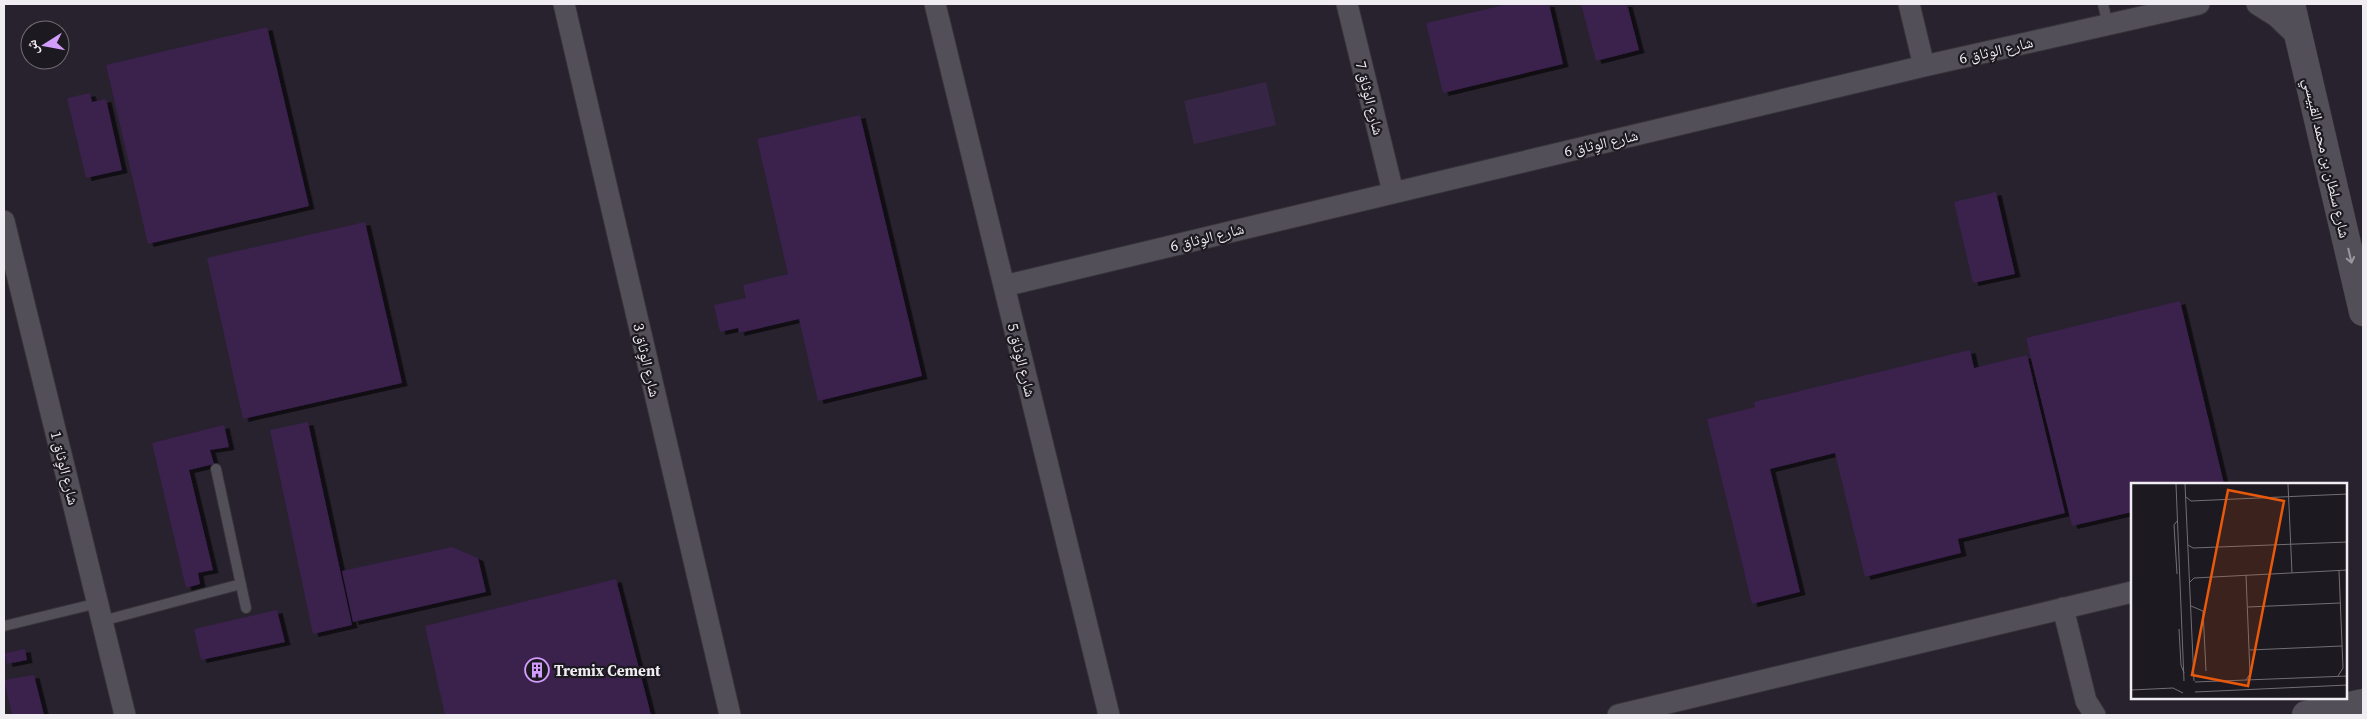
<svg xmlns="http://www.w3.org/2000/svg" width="2367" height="719" font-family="'Source Serif 4','Noto Naskh Arabic',serif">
	<defs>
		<filter id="shadow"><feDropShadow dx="5.5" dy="3" stdDeviation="0" flood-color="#0009"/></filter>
	</defs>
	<rect width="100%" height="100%" fill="#1d1920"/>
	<!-- built -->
	<path fill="#28222e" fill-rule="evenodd" d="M4,4h2359v711h-2359zM30,30h30v30h-30zM2132,484h214v214h-214z"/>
	<!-- green -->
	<path fill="#372545" d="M1266,82l10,43 -82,19 -10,-43z"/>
	<!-- building -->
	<path fill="#3a204e" filter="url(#shadow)" d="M1509,4h40l14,60 -120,29 -17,-70z
		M1581,4h46l12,46 -43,11z
		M267,27l42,179 -161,38 -42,-179z
		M90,93l2,9 14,-3 16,71 -36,8 -19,-80z
		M860,115l62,261 -104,25 -19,-82 -60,14 -1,-5 -18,4 -6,-27 32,-7 -3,-13 45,-11 -31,-135z
		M1996,192l19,82 -42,9 -19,-81z
		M365,222l37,161 -159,36 -36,-161z
		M2180,301l44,183h-92v28l-60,14 -46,-188z
		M1970,350l4,18 53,-13 38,158 -107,26 3,14 -96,24 -30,-124 -65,16 30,123 -48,12 -45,-185 48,-12 -1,-5z
		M308,422l44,203 -39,9 -43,-204z
		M224,425l5,22 -19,3 4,14 -25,6 24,100 -15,3 2,11 -14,4 -34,-145z
		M452,547l26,11 8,34 -133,30 -11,-51z
		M616,579l35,136h-206l-20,-89z
		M277,610l8,32 -84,18 -7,-31z
		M25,649l2,11 -20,4 -2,-11z
		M34,675l10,40h-32l-8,-35z"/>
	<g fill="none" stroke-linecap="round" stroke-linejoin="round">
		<!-- lane casing -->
		<g stroke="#353338" stroke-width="12">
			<path id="lane" d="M2103,4l5,21
				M216,469l30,139
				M102,621l139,-37
				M4,626l94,-23"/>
		</g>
		<!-- street casing -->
		<g stroke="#353338" stroke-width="23">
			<path id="street" d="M564,4l166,711
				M935,4l174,711
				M1347,4l46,188
				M1909,4l15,62
				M2257,4l19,12 24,23
				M4,221l121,494
				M1004,286l920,-220 275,-62
				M2063,608l23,93 9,14
				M1618,715l514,-123"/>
		</g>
		<!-- secondary casing -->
		<g stroke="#353338" stroke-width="29">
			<path id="secondary" d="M2291,4l72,308
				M2306,715l57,-12"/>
		</g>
		<!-- lane -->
		<use href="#lane" stroke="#534f58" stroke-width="10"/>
		<!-- street -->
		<use href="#street" stroke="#534f58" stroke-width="21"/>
		<!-- secondary -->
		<use href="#secondary" stroke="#534f58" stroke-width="28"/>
	</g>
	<!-- one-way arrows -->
	<defs><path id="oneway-shaft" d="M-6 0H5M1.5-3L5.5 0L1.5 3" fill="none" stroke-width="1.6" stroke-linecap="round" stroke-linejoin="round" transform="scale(1.25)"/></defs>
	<use stroke="#99969d" href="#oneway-shaft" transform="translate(2350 256) rotate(77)"/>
	<!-- icons -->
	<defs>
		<g id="building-ring" transform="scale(1.25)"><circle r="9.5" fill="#1d1920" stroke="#d29dfd" stroke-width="1.5"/><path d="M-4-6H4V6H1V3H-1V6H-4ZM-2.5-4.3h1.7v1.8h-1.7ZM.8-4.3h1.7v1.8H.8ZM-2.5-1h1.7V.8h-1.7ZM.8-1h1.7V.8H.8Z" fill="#d29dfd"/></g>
	</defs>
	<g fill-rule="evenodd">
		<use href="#building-ring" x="537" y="670"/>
	</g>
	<g text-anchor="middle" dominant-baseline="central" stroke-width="4.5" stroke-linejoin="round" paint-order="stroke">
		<!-- street labels -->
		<g font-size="15" fill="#efedf2" stroke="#1d1920">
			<text transform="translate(1996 50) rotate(-13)">شارع الوِثاق 6</text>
			<text transform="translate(1370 98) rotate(76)">شارع الوِثاق 7</text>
			<text transform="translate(1601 143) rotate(-13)">شارع الوِثاق 6</text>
			<text transform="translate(2327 158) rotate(77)">شارع سلطان بن محمد القبيسي</text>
			<text transform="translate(1207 237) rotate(-14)">شارع الوِثاق 6</text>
			<text transform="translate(647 360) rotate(77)">شارع الوِثاق 3</text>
			<text transform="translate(1022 360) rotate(76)">شارع الوِثاق 5</text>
			<text transform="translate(65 468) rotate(76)">شارع الوِثاق 1</text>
		</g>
		<!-- poi labels -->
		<g font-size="15" font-weight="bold" fill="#efedf2" stroke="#1d1920" text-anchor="start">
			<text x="554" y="670">Tremix Cement</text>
		</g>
	</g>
	<!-- overview -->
	<g transform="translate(2131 483)">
		<rect width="216" height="216" fill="#1d1920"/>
		<path fill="none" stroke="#716e74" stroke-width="1" d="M45,1l8,197M54,1l9,197M157,1l4,89M55,14l5,4 157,-7M57,62l5,3 155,-6M46,91l-3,-49 3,-4M59,99l4,-4 154,-8M60,123l12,5 3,60M117,124l92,-4M48,146l2,36 3,8M119,167l92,-4M207,193l5,-8 -4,-97M115,197l4,-6 -4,-99M64,199l153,-6M0,207l42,-2 10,5M64,209l153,-7"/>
		<path fill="#e8590c" fill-opacity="0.15" stroke="#e8590c" stroke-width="2.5" d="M97,7l56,11 -36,185 -56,-11z"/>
		<rect width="216" height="216" fill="none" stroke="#efedf2" stroke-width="2.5"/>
	</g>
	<!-- border -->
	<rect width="2367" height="719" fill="none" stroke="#efedf2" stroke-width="10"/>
	<!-- north arrow -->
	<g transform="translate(45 45) rotate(259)"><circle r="24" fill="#1d1920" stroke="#716e74"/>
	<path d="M0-4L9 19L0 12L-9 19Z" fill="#d29dfd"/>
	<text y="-8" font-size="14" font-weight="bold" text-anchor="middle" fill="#efedf2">ش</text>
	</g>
</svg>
